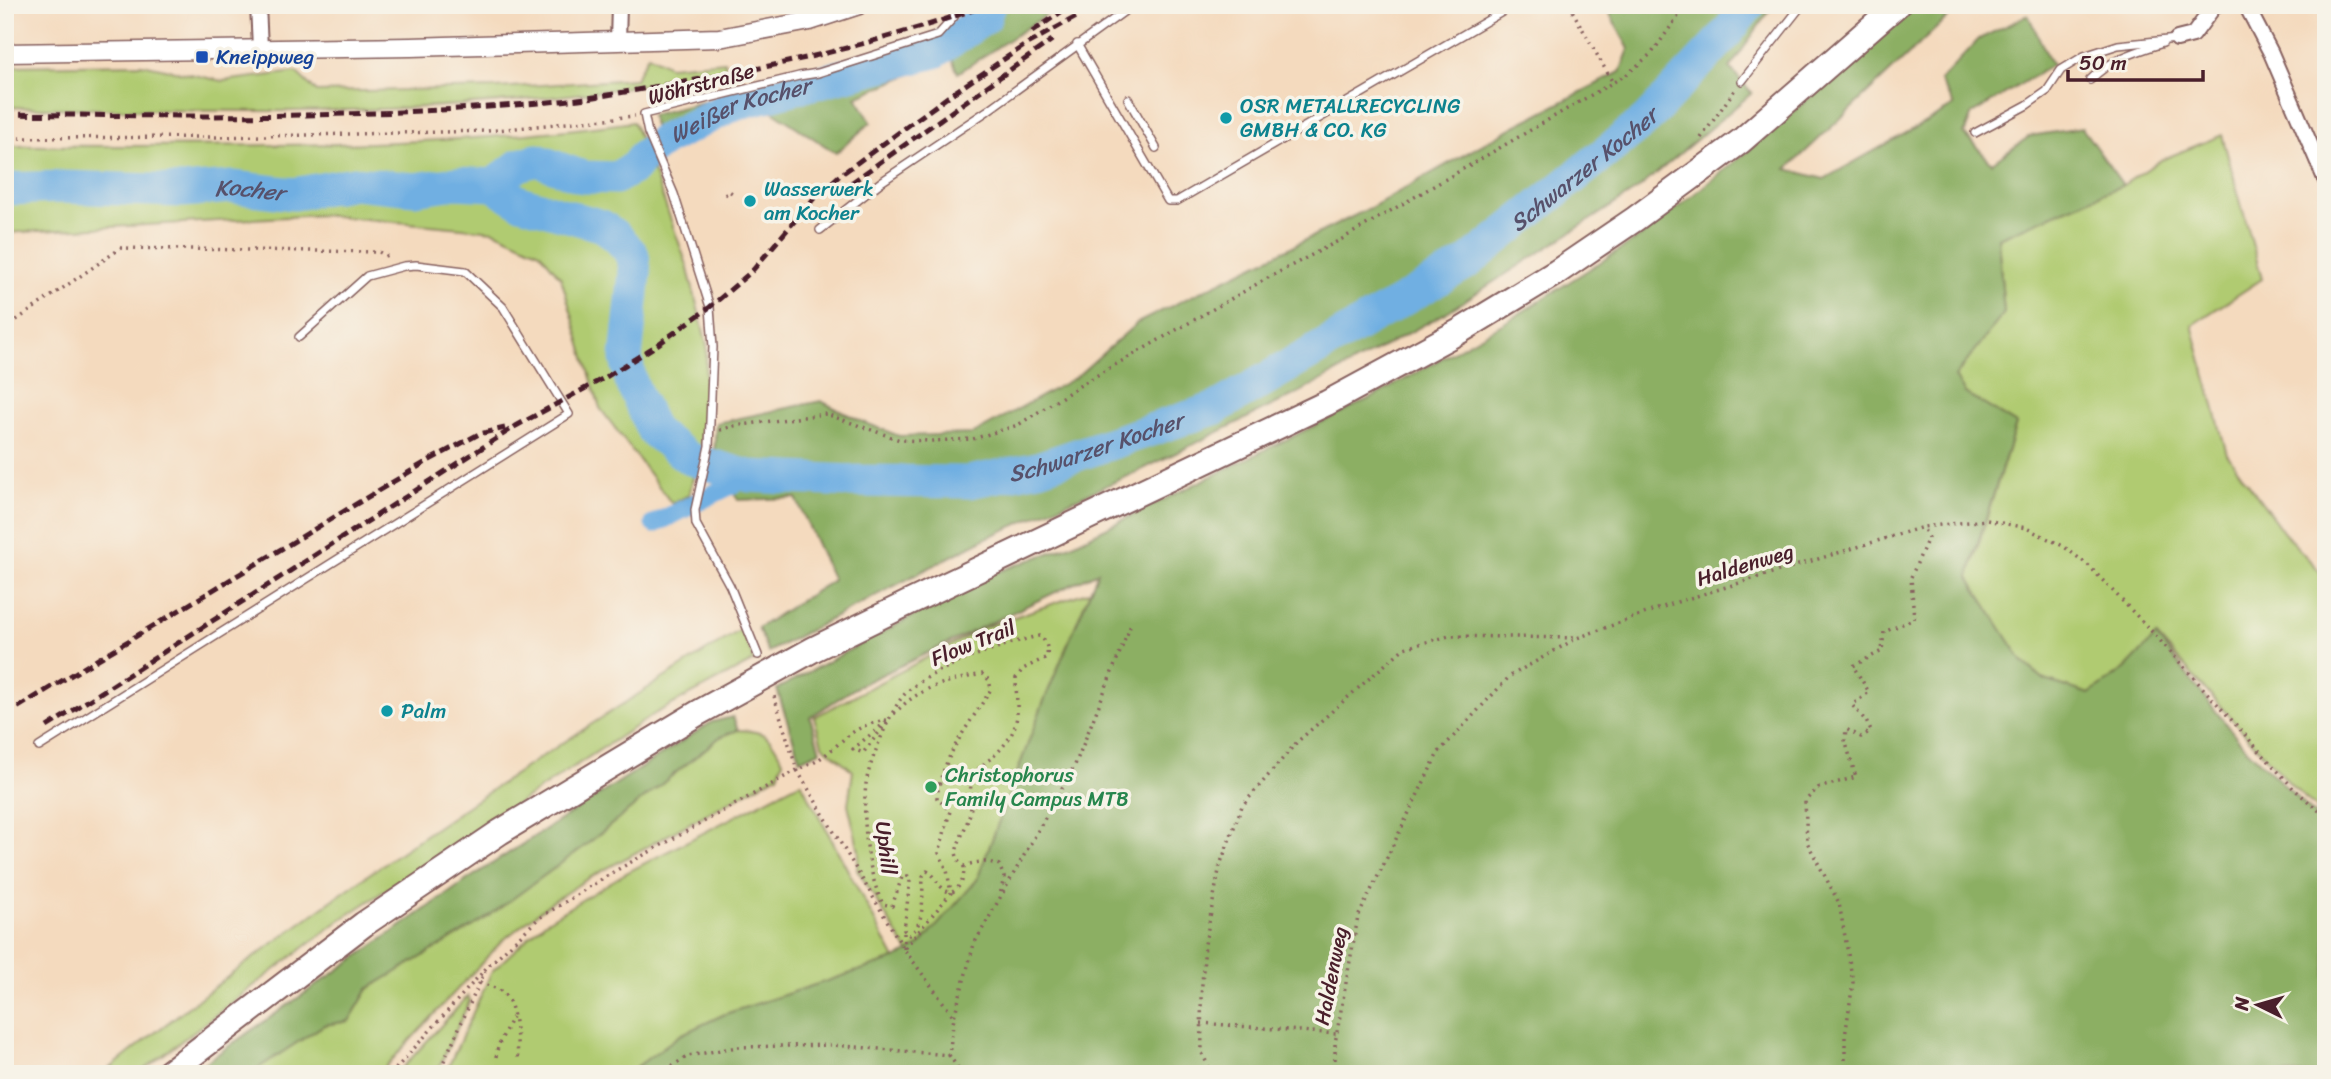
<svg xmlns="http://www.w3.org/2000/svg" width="2331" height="1079" font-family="Sriracha,sans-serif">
	<rect width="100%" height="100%" fill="#f7f3e8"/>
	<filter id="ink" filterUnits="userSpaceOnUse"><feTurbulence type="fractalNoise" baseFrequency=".0143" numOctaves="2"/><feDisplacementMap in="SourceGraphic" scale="14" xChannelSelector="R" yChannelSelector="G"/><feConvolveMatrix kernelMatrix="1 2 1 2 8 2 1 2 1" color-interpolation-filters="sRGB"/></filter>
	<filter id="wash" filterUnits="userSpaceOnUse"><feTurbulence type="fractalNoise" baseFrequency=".00686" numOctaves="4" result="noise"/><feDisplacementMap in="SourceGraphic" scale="28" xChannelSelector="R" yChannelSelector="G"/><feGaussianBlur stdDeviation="1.57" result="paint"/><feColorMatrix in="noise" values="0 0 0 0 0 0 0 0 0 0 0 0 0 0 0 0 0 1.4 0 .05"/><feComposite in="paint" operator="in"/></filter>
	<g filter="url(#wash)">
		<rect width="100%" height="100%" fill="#f4dabe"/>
		<!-- green -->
		<path fill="#b0cb71" stroke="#7d754e" stroke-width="2" d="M648,55l21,11 56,-5 1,8c-236,52 -480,43 -721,38v-41l137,-2 80,17 74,-9 21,20 179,-4 139,-9z
			M633,122l21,51 33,92 20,80 -6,100 -12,50 -17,9 -72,-96 -39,-130 -21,-26 -46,-21 -172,-16 -317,18v-87c210,-1 420,5 628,-24z
			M2222,135l40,144 -70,46 35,129 57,79 42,45v239l-33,-30 -136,-151 -31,32 -37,26 -44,-14 -22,-18 -55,-84 48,-154 -51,-31 -10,-16 49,-64 -6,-75 125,-53 38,-25z
			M1090,591l-48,115 -65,174 -46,54 -10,11 -13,7 -51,-83 2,-18 -11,-47 5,-33 -31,-26 -8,-28 171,-90z
			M742,629l12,32 -98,52 -316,207 -202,154h-35c202,-163 418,-308 639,-445z
			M738,730c29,1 32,6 45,31l-5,14 -189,103 -39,25 -48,38 -123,133h-130l75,-49 25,-4 19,-32 114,-68 104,-76 134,-108z
			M801,782l94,177 -170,55 -45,21 -53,39h-182l47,-103 52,-48 80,-49z
			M468,996l2,4 -34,74h-39z"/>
		<!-- forest -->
		<path fill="#8caf63" stroke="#6b6747" stroke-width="2" d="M995,5h66l-103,68 -7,-16 -95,40 15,25 -35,31 -76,-50 -103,33 -6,-21 149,-37 5,3 67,-15 62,-24 25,-23z
			M1605,5h168l-43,63 22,25 -114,96 -194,125 -144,78 -165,81 -149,65 -218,114 -10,-24 75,-48 -37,-82 -58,2 -24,-42 2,-35 105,-22 42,21 36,14 74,-2 103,-57 61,-54 233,-115 145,-82 105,-54 9,-23z
			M1916,5h45l-174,164 37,10 130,-73 -14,-25 39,-42 49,-24 24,50 -80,49 -8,20 28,29 38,-27 52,-8 41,57 -125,53 6,75 -49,64 10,16 51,31 -41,128 -6,26 54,84 22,18 44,14 37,-26 30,-32 87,109 83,81v248h-1699l53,-39 45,-21 170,-55 25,-14 57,-65 65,-174 56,-134 -238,113 -50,32 10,34 -20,9 -23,-71 212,-114 82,-30 304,-149 136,-77 132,-84 105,-84z
			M733,717l5,13 -18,7 -134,108 -104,76 -114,68 -19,32 -25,4 -75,49h-60l281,-196 242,-156z"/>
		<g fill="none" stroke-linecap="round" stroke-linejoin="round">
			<!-- canal -->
			<path stroke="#6fafe2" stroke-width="19" d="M654,524l95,-48"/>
			<!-- river -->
			<g stroke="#6fafe2" stroke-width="33">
				<path id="s1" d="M493,185l26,-20 18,-5 46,17 33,1 19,-11 8,-11 21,-16 71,-36 200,-52 50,-34 4,-13"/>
				<path id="s2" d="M5,189l57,-2 120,4 51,-4 61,7 60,-11 61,6 41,-6 37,2 27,17 82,24 15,11 16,18 2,18 -9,85 5,24 22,49 37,28 59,17 102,5 118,1 69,-14 178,-60 251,-145 179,-143 76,-81 27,-34"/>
			</g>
		</g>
	</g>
	<g filter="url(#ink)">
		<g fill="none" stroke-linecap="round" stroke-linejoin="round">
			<!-- service casing -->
			<g stroke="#86605e" stroke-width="10">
				<path id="service" d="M1077,44l91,157h9l337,-196
					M2090,80c21,-21 45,-28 73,-37
					M1742,81l60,-76
					M1128,99l28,49
					M1975,133l52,-28 20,-14 14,-21 23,-14 34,-11 59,-6
					M820,230l61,-48 106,-71 146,-106
					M758,655l-28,-69 -34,-62 -1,-14 14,-64 4,-99 -3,-40 -36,-113 -26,-61 -4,-19 155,-38 19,-3 120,-38 16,-18 2,-12
					M39,747l530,-333 -66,-107 -38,-36 -49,-6 -12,1 -37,10 -68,61"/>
			</g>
			<!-- minor casing -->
			<g stroke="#86605e" stroke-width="18">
				<path id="minor" d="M258,5l2,43
					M2246,5l25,48 55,128
					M2177,39l16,-4 22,-30
					M618,42l1,-37"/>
			</g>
			<!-- tertiary casing -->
			<g stroke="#86605e" stroke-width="21">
				<path id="tertiary" d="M5,53l406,-6 308,-9 91,-17 49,-16"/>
			</g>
			<!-- trunk casing -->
			<g stroke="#86605e" stroke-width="28">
				<path id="trunk" d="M167,1074l197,-150 136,-92 198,-119 116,-64 92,-45 421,-201 133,-72 97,-59 78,-53 106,-78 156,-136"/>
			</g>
			<!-- path -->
			<path stroke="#86605e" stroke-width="3.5" stroke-dasharray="2 5" stroke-linecap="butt" d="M1569,5l44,78
				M5,138l213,-1 269,-6 148,-15
				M1701,138l35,-50
				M725,195l4,-4 3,2
				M5,328l116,-80 258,4 11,6
				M720,430l14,-4 92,-12 74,26 31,1 42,-2 45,-14 69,-44 177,-101 78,-41 284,-164 26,-22 34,-48
				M894,714c26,-28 52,-32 88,-40l7,6 2,9c-20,34 -50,68 -54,109l13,13 -11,42 8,17 4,23 -47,56
				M887,720c-38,6 -41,21 -69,40 -6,4 -14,7 -21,10l107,179 50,68
				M887,722l-24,31 -10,-4 34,-28
				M964,866c0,13 -2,20 -13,27 -16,-6 -13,-17 -24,-22l-4,5c-1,17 3,49 -14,59l-5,-5 6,-49 -2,-5 -6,1 -10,29 -9,-2c-16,-30 -21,-86 -17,-120 2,-19 25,-74 37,-88 22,-26 103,-53 136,-60 8,5 9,12 8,21l-24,12 -7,9c0,34 8,47 -19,75 -8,8 -17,12 -23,22 -6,11 -2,21 -3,32 -2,17 -12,30 -15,46l2,7 6,6c11,-4 23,-6 35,-1l5,12 -4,18
				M904,949v-19
				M480,982c8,4 20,6 25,13 12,14 12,48 13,65
				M1201,1023l136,11
				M496,1057l2,-11 14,-29
				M391,1074l97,-108 51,-48 76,-47 182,-101 -23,-74
				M438,1074l47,-103
				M660,1074l28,-18 49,-9 96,-2 116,10
				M962,1074l-13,-19 5,-38 20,-73 101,-179 57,-143
				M1212,1074l-10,-21 -1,-56 4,-53 15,-79 22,-59 55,-64 107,-94 45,-12 126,2
				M1335,1074v-31l23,-126 80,-164 72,-77 67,-38 100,-36 246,-75 64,-7 39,8 37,18 25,19 68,71 137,152 33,29
				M1845,1074v-37l8,-55 -14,-79 -32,-61 -2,-41 13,-13 38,-11 -11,-37 1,-11 15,8 10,-6 -5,-10 -14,-16 17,-13 -16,-26 29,-15 2,-19 30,-13 -3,-42 17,-39 -5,-11"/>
			<!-- service -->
			<use href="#service" stroke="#fff" stroke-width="7"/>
			<!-- minor -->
			<use href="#minor" stroke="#fff" stroke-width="14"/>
			<!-- tertiary -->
			<use href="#tertiary" stroke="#fff" stroke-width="18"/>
			<!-- trunk -->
			<use href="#trunk" stroke="#fff" stroke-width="24"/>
			<!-- rail -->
			<path stroke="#4a1f2b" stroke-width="5" stroke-dasharray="10 5" stroke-linecap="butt" d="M1032,32l39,-27
				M5,114c189,3 378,5 565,-14 30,-3 60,-9 89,-14 111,-17 222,-43 328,-81
				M851,183l201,-143
				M5,715l421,-253 53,-28 26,-6
				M47,727l469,-301 90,-49 51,-32 53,-38 42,-36 64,-75 23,-20 114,-83 74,-49 71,-39"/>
		</g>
	</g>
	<!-- markers -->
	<rect fill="#1a4fb4" stroke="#f7f3e8" stroke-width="2.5" x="195" y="50" width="14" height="14" rx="3.5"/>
	<g fill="#0f9aa8" stroke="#f7f3e8" stroke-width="2.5">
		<circle cx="1226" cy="118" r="7"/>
		<circle cx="750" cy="201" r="7"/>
		<circle cx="387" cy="711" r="7"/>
	</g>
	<circle fill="#2e9e5b" stroke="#f7f3e8" stroke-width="2.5" cx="931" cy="787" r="7"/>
	<g text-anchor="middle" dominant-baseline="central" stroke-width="7" stroke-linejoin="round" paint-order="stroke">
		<!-- transit labels -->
		<g font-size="21" fill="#164399" stroke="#f7f3e8" text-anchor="start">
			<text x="216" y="57">Kneippweg</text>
		</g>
		<!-- street labels -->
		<g font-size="21" fill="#4a1f2b" stroke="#f7f3e8">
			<text transform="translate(701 84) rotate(-15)">Wöhrstraße</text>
			<text transform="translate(1745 565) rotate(-17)">Haldenweg</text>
			<text transform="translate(973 643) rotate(-22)">Flow Trail</text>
			<text transform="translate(886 848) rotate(83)">Uphill</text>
			<text transform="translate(1331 976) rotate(-79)">Haldenweg</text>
		</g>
		<!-- culture labels -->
		<g font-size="21" fill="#0d838f" stroke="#f7f3e8" text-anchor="start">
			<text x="1240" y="106">OSR METALLRECYCLING<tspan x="1240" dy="24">GMBH &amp; CO. KG</tspan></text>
			<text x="764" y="189">Wasserwerk<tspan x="764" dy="24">am Kocher</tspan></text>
			<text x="401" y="711">Palm</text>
		</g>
		<!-- leisure labels -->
		<g font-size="21" fill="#27864d" stroke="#f7f3e8" text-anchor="start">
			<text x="945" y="775">Christophorus<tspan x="945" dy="24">Family Campus MTB</tspan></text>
		</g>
		<!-- water labels -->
		<g font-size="23" font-style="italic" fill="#57516b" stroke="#f7f3e8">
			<text stroke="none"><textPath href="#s1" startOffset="278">Weißer Kocher</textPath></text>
			<text stroke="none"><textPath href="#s2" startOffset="1858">Schwarzer Kocher</textPath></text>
			<text stroke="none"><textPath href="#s2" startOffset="245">Kocher</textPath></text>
			<text stroke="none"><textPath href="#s2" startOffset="1292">Schwarzer Kocher</textPath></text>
		</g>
	</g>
	<!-- margin -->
	<rect width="2331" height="1079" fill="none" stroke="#f7f3e8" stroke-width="28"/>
	<!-- north arrow -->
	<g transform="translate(2258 1005) rotate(275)" stroke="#f7f3e8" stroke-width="5" paint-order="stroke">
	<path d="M0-5L12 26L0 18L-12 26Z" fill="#4a1f2b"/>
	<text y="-10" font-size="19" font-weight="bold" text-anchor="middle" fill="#4a1f2b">N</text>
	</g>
	<!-- scale -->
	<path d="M2068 70v10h135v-10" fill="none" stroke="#4a1f2b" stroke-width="3.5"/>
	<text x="2079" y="70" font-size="21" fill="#4a1f2b" stroke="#f7f3e8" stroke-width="5" paint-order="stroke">50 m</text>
</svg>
